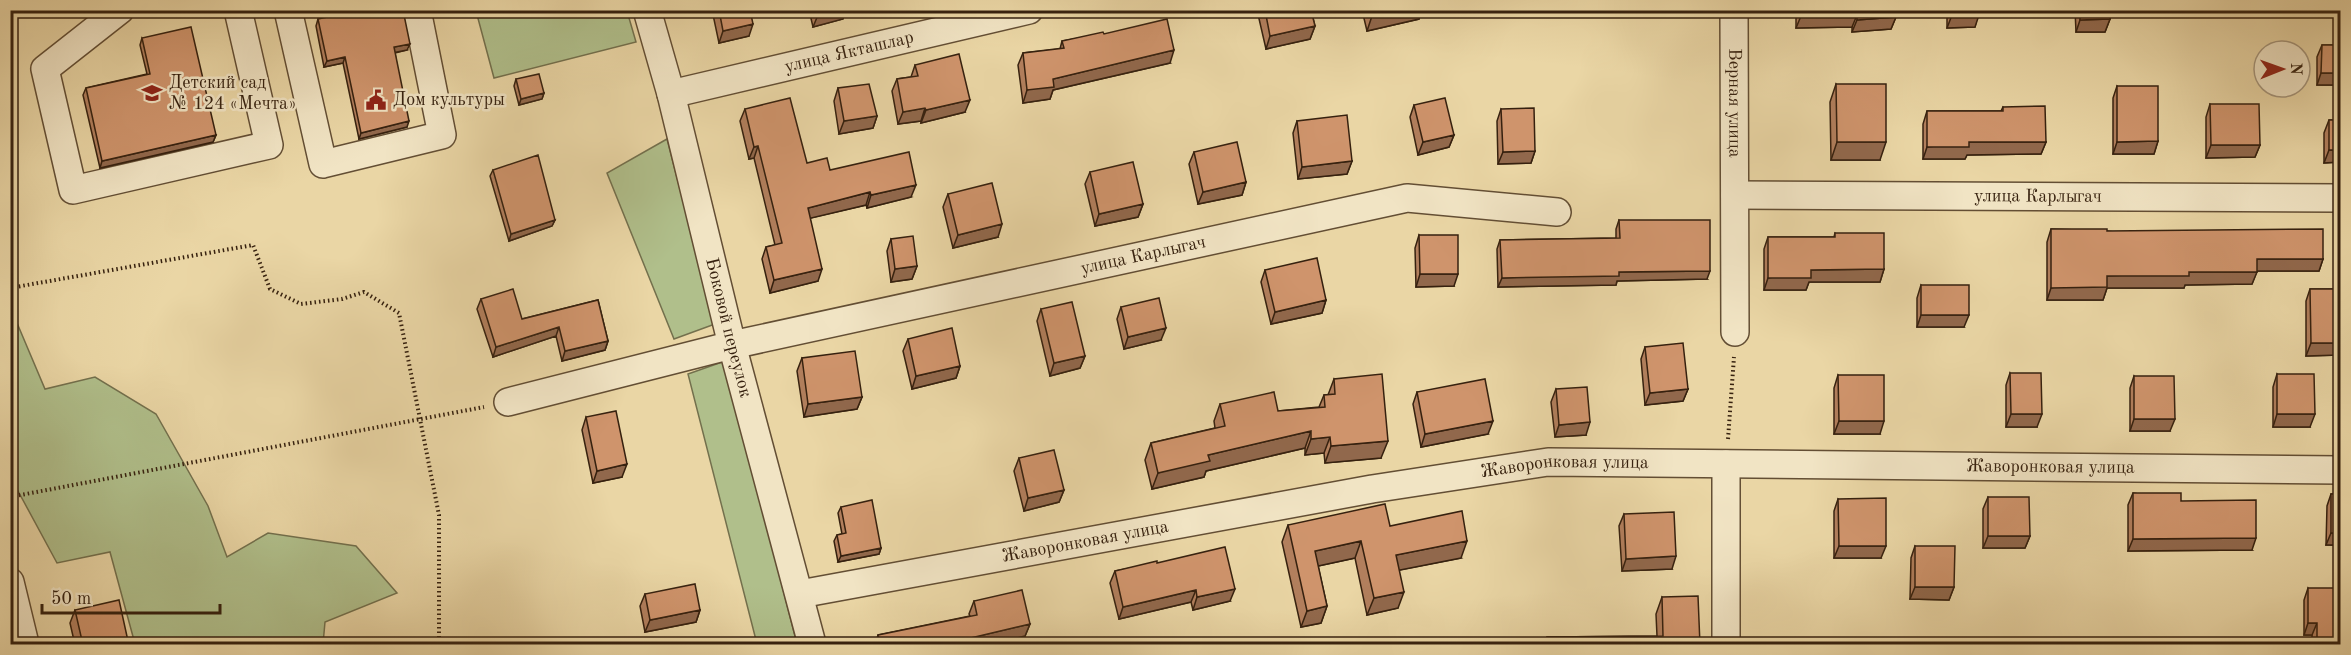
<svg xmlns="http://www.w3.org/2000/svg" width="2351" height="655" font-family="'Old Standard TT',serif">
	<rect width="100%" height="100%" fill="#ead6a5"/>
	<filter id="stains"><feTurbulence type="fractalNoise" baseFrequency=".00333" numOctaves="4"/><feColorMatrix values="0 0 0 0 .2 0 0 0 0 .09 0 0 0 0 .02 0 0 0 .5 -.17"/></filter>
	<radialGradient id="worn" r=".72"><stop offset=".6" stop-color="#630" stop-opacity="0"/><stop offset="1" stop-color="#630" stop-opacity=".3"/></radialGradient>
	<!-- green -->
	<path fill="#b0bf8b" stroke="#73704d" stroke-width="1.5" d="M476,11h151l9,31 -142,36z
		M667,139l48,185 -41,15 -67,-166z
		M10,323h7l28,66 50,-12 61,37 52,92 19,51 41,-24 88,13 41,47 -72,29 -2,22h-188l-25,-92 -53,11 -46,-85z
		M725,361l72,283h-40l-69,-270z"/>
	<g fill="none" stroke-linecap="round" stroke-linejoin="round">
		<!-- minor casing -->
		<g stroke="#634e34" stroke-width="30">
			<g id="minor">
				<path d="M120,10l-75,59 28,121 196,-45 -31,-135"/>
				<path d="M288,10l35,154 119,-29 -25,-125"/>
				<path id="s1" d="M647,10l24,84 61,251 80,299"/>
				<path id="s2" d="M1734,10l1,322"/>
				<path id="s3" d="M671,94l358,-84"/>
				<path id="s4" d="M1735,195l605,3"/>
				<path id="s5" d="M508,402l224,-57 675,-147 150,14"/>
				<path d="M10,582l15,62"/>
				<path id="s6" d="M800,594l572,-105 176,-27 792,8"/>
				<path d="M1726,644v-180"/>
			</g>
		</g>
		<!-- path -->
		<path stroke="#36210f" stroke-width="4" stroke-dasharray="1.5 3" stroke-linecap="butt" d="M10,288l243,-43 17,44 31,15 41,-5 22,-7 35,21 40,202v129
			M1728,439l6,-82
			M10,497l474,-90"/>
		<!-- minor -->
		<use href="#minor" stroke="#f1e4c4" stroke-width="27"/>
	</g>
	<!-- wall -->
	<path fill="#b27f5d" stroke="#36210f" stroke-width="1.5" d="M712,10h38l-1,26 -30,7z
		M809,10h37l-3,9 -30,8z
		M1257,10h54l4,16 -5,13 -44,10z
		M1362,10h60l-3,9 -52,12z
		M1796,10h99l1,7 -5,12 -39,3v-5l-56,1z
		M1947,10h32l-4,17 -28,1z
		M2075,10h35v9l-5,13h-29z
		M318,19l89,31 -12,3 12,74 -48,12 -16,-76 -19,4 -8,-41z
		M1104,34l66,29 -117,27 -3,9 -27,4 -5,-38 5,-12 37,-4 2,-8z
		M142,38l74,97 -3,7 -113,26 -17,-73 3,-7 61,-14 -7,-29z
		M2322,45h18v40h-23v-28z
		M915,65l50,47 -44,11v-2l-23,3 -6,-33 5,-12 14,-2z
		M516,79l28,14 -2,6 -23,6 -5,-19z
		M1836,84l44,76h-49l-1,-58z
		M2117,86l41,55 -4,13h-41v-56z
		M838,88l39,28 -4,12 -34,6 -5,-33z
		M2210,104l50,41 -5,12 -49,1v-41z
		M1414,105l40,30 -5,12 -31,8 -8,-38z
		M2003,107l43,35 -5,12 -74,1 -2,4h-42v-35l4,-13h74z
		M745,109l62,54 104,34 -44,11 -1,-3 -56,13 8,63 -48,12 -8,-34 4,-12 9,-2 -21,-87 -5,1 -9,-38z
		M1501,109l34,42 -4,12 -33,1 -1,-43z
		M2329,120h11v42l-16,1v-30z
		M1297,121l55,40 -5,13 -49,5 -5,-46z
		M1194,152l52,30 -4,13 -44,9 -9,-40z
		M493,170l62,50 -3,6 -43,15 -19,-65z
		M1090,172l53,32 -5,13 -43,9 -10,-42z
		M948,194l50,43 -45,11 -10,-41z
		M1619,220l88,59 -90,2 -1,4 -118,2 -1,-38 3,-9 116,-2v-9z
		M2051,229l56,2 216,28 -4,12h-62l-5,13 -67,1 -1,3h-77l-4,12h-56v-58z
		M1835,233l49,36 -4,13h-71l-3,8h-42v-41l4,-12h66z
		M1419,235l35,51 -38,1 -1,-39z
		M891,239l26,27 -5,13 -21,3 -4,-31z
		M1265,270l61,30 -4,13 -51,11 -10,-42z
		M1921,285l43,42h-47v-29z
		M2310,289h30v66l-34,1v-55z
		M481,299l41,20 76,-19 10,41 -3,9 -43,11 -6,-25 -63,21 -16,-48z
		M1121,307l40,33 -37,9 -7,-30z
		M1041,309l44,47 -5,12 -30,8 -13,-55z
		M908,339l52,27 -4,12 -44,11 -9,-38z
		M1645,347l43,42 -5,12 -38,4 -4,-46z
		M802,358l60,39 -5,12 -53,8 -7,-46z
		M2010,373l27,54h-31v-42z
		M2277,374l33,53h-37v-40z
		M1838,375l42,59h-46v-46z
		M2134,376l36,55h-40v-43z
		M1334,379l47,79 -56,5 -1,-10 -19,2v-7l-99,23 -2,6 -52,12 -7,-29 6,-17 64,-15 -1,-7 6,-17 58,7 41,-4 5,-12h4z
		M1556,389l30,46 -31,2 -4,-35z
		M1417,392l71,42 -67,13 -8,-43z
		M586,417l36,60 -29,6 -11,-53z
		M1019,458l45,32 -5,12 -35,9 -10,-40z
		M2133,493l48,8 71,49 -124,1v-46z
		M2331,494h9v51h-14l1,-39z
		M1988,497l42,39 -5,12h-42v-39z
		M1838,499l43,59h-47v-47z
		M841,507l40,41 -2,6 -41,8 -4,-21 3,-6 5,-1 -4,-21z
		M1624,514l48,55 -50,2 -3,-45z
		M1288,525l102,1 71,32 -62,12 -1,38 -31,7 -12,-57 -37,8 9,40 -6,17 -20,4 -19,-85z
		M1915,546l39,41 -5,13 -39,-1 1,-41z
		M1157,563l73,38 -37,9 -2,-8 -72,17 -9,-36 5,-12z
		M2308,588l32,57h-28v-10h-8v-35z
		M645,594l55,16 -4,12 -51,10 -5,-26z
		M1662,597l38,48h-156l3,-8 110,-1 -1,-22z
		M974,601l56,23 -5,12 -34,9h-116l3,-10 92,-19 -1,-2z
		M75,610l52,35h-52l-5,-22z"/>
	<!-- shaded-wall -->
	<path fill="#91684c" stroke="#36210f" stroke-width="1.5" d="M833,10h13l-3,9 -30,8 5,-12z
		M1386,10h36l-3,9 -52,12 6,-18z
		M1501,10h35l-36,4z
		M1647,10h42l-2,4h-41z
		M1857,15l-5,12 -56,1 5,-12z
		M1952,15h27l-4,12 -28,1z
		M1896,17l-5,12 -39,3 5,-12z
		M2110,19l-5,13h-29l4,-12z
		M753,24l-4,12 -30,7 4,-12z
		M1315,26l-5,13 -44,10 4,-13z
		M410,44l-3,6 -15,3 2,-6z
		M1174,50l-4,13 -117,27 -3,9 -27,4 4,-13 26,-11z
		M345,57l-2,6 -19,4 3,-6z
		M2321,73h19v12h-23z
		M544,93l-2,6 -23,6 2,-6z
		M970,100l-5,12 -44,11 5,-13z
		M925,108l-4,13 -23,3 5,-12z
		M877,116l-4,12 -34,6 5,-13z
		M409,121l-2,6 -48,12 2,-6z
		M216,135l-3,7 -113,26 2,-7z
		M1454,135l-5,12 -31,8 5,-13z
		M2158,141l-4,13h-41l4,-12z
		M1837,142h49l-6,18h-49z
		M1969,142h77l-5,12 -74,1 -2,4h-42l4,-12z
		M2211,145h49l-5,12 -49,1z
		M758,146l-4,12 -5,1 5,-12z
		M2329,150h11v12l-16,1z
		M1535,151l-4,12 -33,1 5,-12z
		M1352,161l-5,13 -49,5 4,-12z
		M1246,182l-4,13 -44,9 5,-12z
		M916,185l-5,12 -44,11 4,-13z
		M870,192l-4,13 -63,15 5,-12z
		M1143,204l-5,13 -43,9 4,-12z
		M555,220l-3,6 -43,15 2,-7z
		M1002,224l-4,13 -45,11 5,-13z
		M2257,259h66l-4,12h-67z
		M917,266l-5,13 -21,3 4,-13z
		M822,269l-4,12 -48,12 4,-13z
		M1884,269l-4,13h-71l-3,8h-42l4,-12 43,-8z
		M1710,271l-3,8 -90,2 -1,4 -118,2 4,-9 117,-6z
		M2189,272h68l-5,12 -67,1 -1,3h-77l-4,12h-56l4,-12 56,-12z
		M1420,274h38l-4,12 -38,1z
		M1326,300l-4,13 -51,11 4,-12z
		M1921,315h48l-5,12h-47z
		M559,327l-3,9 -63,21 3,-10z
		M1166,328l-5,12 -37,9 4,-12z
		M608,341l-3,9 -43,11 3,-10z
		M2311,343h29v12l-34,1z
		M1085,356l-5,12 -30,8 4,-13z
		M960,366l-4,12 -44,11 4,-13z
		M1688,389l-5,12 -38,4 5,-12z
		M862,397l-5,12 -53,8 4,-13z
		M2011,414h31l-5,13h-31z
		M2277,414h38l-5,13h-37z
		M2134,419h41l-5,12h-40z
		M1493,421l-5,13 -67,13 4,-13z
		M1839,421h45l-4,13h-46z
		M1590,422l-4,13 -31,2 4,-12z
		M1311,431l-6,17 -99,23 -2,6 -52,12 6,-16 50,-18z
		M1330,437l-6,16 -19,2 6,-16z
		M1388,441l-7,17 -56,5 6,-17z
		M627,464l-5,13 -29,6 4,-12z
		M1064,490l-5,12 -35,9 4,-13z
		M2331,533h9v12h-14z
		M1988,536h42l-5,12h-42z
		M2256,538l-4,12 -124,1 5,-12z
		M1361,541l-6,17 -46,10 6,-17z
		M1467,541l-6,17 -71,14 6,-17z
		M1839,546h47l-5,12h-47z
		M881,548l-2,6 -41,8 3,-6z
		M1676,556l-4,13 -50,2 4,-12z
		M1915,587h39l-5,13 -39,-1z
		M1235,589l-5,12 -37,9 4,-13z
		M1196,590l-5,12 -72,17 4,-12z
		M1404,592l-6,16 -31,7 7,-17z
		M1327,606l-6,17 -20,4 6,-16z
		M700,610l-4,12 -51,10 5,-12z
		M2308,623h9l-5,12h-8z
		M1030,624l-5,12 -34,9h-30l1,-5z
		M128,641l-1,4h-15z"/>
	<!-- building -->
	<path fill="#cf946c" stroke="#36210f" stroke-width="1.5" d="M360,10h43l7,34 -16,3 15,74 -48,12 -16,-76 -18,4 -9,-42z
		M719,10h31l3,14 -30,7z
		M817,10h16l-15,5z
		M1265,10h46l4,16 -45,10z
		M1373,10h13l-13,3z
		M1801,10h94l1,7 -39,3v-5l-56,1z
		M1952,10h27v5h-27z
		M2080,10h30v9l-30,1z
		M1167,19l7,31 -121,29 1,8 -27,3 -4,-37 41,-5 -2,-7 41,-9 1,2z
		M191,27l25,108 -114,26 -16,-73 64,-14 -8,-36z
		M2322,45h18v28h-19z
		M959,54l11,46 -44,10 -1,-2 -22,4 -6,-33 21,-3 -3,-11z
		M539,74l5,19 -23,6 -5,-20z
		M869,84l8,32 -33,5 -6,-33z
		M1836,84h50v58h-49z
		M2117,86h41v55l-41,1z
		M790,98l17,65 20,-5 3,12 79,-18 7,33 -45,10 -1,-3 -62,16 14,61 -48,11 -8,-33 16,-4 -24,-97 -4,1 -9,-38z
		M1445,98l9,37 -31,7 -9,-37z
		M2210,104h49l1,41h-49z
		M2045,106l1,36h-77v5h-42v-36h76v-4z
		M1534,108l1,43 -32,1 -2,-43z
		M1347,115l5,46 -50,6 -5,-46z
		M2329,120h11v30h-11z
		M1237,142l9,40 -43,10 -9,-40z
		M538,155l17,65 -44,14 -18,-64z
		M1133,162l10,42 -44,10 -9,-42z
		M992,183l10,41 -44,11 -10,-41z
		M1619,220h91v51l-91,1v4l-117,2 -2,-38 120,-2z
		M2051,229h56v2l216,-2v30h-66v13h-68v4h-82v11l-56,1z
		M1835,233h49v36l-73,1v8h-43v-41h67z
		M1419,235h39v39h-38z
		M913,236l4,30 -22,3 -4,-30z
		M1317,258l9,42 -51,12 -10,-42z
		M1921,285h48v30h-48z
		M513,289l9,30 76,-19 10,41 -43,10 -6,-24 -63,20 -15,-48z
		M2310,289h30v54h-29z
		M1159,298l7,30 -38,9 -7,-30z
		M1072,302l13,54 -31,7 -13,-54z
		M952,328l8,38 -44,10 -8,-37z
		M1683,343l5,46 -38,4 -5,-46z
		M855,351l7,46 -54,7 -6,-46z
		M2010,373h31l1,41h-31z
		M1382,374l6,67 -57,5 -1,-9 -19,2v-8l-103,24 2,6 -52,12 -7,-30 74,-17 -5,-22 54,-12 4,19 47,-4 -1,-12 11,-1 -1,-15z
		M2277,374h37l1,40h-38z
		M1838,375h46v46h-45z
		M2134,376h40l1,43h-41z
		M1485,379l8,42 -68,13 -8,-42z
		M1587,387l3,35 -31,3 -3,-36z
		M616,411l11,53 -30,7 -11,-54z
		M1054,450l10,40 -36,8 -9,-40z
		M2133,493h48v8l75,-1v38l-123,1z
		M2331,494h9v39h-9z
		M1988,497h41l1,39h-42z
		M1886,498v48h-47l-1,-47z
		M872,500l9,48 -40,8 -4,-21 9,-2 -5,-26z
		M1385,504l5,22 72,-15 5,30 -71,14 8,37 -30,6 -13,-57 -46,10 12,55 -20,5 -19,-86z
		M1674,512l2,44 -50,3 -2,-45z
		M1915,546h40l-1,41h-39z
		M1225,547l10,42 -38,8 -1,-7 -73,17 -8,-36 42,-10v2z
		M695,584l5,26 -50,10 -5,-26z
		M2308,588h32v57h-23v-22h-9z
		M1022,590l8,34 -68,16 1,5h-82l-3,-10 99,-20 -3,-14z
		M1698,596l2,49h-154l1,-8 116,-1 -1,-39z
		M119,600l9,41 -16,4h-29l-8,-35z
		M1884,639v6h-38v-5z
		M2198,640h45v5h-45z"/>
	<!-- icons -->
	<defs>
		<g id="school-bare" transform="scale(1.62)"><path d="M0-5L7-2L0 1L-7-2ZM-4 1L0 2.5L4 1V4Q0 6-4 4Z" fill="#8f2418" stroke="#f1e4c4" stroke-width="2.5" paint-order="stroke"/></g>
		<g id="civic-bare" transform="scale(1.62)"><path d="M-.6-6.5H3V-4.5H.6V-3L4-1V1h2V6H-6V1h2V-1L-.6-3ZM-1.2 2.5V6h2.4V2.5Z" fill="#8f2418" stroke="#f1e4c4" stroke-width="2.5" paint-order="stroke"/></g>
	</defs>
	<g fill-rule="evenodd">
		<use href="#school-bare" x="152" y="93"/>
		<use href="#civic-bare" x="376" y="100"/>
	</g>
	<g text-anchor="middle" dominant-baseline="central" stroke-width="5" stroke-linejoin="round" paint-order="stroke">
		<!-- street labels -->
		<g font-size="18" fill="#36210f" stroke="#f1e4c4">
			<text stroke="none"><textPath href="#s3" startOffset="183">улица Якташлар</textPath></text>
			<text stroke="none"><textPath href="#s2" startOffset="93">Верная улица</textPath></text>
			<text stroke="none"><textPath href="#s4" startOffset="303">улица Карлыгач</textPath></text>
			<text stroke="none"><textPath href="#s5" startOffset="652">улица Карлыгач</textPath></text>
			<text stroke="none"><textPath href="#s1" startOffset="328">Боковой переулок</textPath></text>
			<text stroke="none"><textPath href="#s6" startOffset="1262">Жаворонковая улица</textPath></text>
			<text stroke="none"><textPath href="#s6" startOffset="776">Жаворонковая улица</textPath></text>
			<text stroke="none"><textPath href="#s6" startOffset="290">Жаворонковая улица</textPath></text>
		</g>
		<!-- poi labels -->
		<g font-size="18" fill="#36210f" stroke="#f1e4c4" text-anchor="start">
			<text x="169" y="83">Детский сад<tspan x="169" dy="21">№ 124 «Мечта»</tspan></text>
			<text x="393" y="100">Дом культуры</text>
		</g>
	</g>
	<!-- margin -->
	<rect width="2351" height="655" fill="none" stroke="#ead6a5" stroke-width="36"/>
	<rect x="12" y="12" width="2327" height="631" fill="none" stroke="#36210f" stroke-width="3"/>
	<rect x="18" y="18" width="2315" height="619" fill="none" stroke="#36210f" stroke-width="1.5"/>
	<!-- north arrow -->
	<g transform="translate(2282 69) rotate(89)"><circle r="28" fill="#f1e4c4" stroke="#a6967c" stroke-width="1.5"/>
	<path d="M0-4.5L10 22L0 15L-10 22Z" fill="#8f2418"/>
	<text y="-9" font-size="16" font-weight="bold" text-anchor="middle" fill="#36210f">N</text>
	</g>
	<!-- scale -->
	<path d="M42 604v9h178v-9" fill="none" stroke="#36210f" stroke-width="3"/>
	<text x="51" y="604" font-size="18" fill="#36210f" stroke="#f1e4c4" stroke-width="4.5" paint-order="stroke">50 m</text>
	<rect width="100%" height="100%" filter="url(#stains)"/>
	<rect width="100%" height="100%" fill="url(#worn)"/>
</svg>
